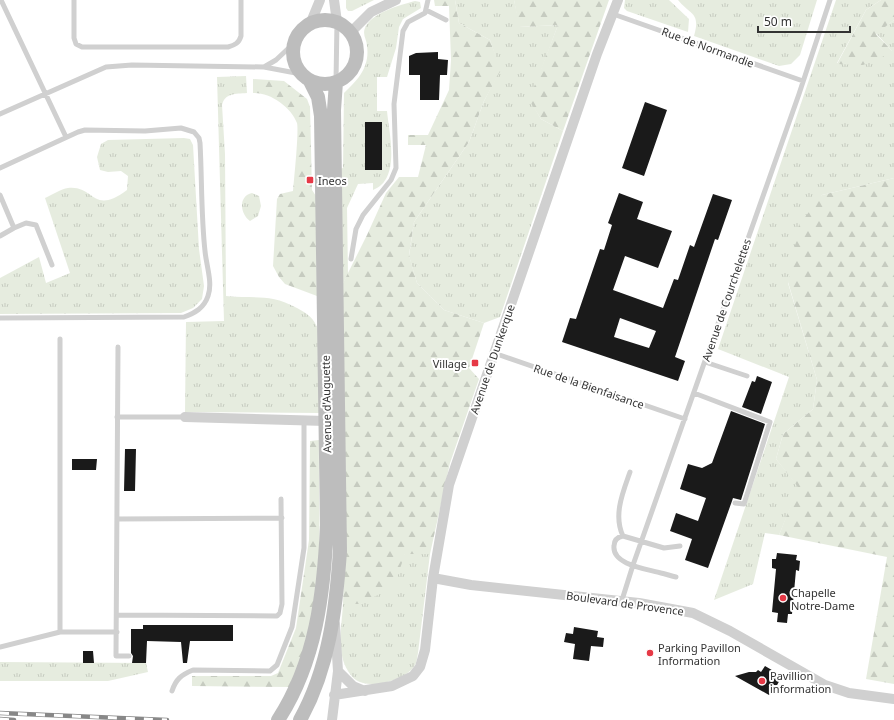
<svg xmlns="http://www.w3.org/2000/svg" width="894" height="720" font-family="'Noto Sans',sans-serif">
	<defs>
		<pattern id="grass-tufts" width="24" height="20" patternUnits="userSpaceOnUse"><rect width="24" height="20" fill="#e6ecdf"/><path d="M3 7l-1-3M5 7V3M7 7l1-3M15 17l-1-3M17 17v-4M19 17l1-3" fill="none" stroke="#c6cbc0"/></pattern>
		<pattern id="forest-firs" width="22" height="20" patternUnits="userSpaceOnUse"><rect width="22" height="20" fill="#e6ecdf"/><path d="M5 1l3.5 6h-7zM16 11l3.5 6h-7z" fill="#c6cbc0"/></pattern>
	</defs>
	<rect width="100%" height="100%" fill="#fff"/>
	<!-- grass -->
	<path fill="url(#grass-tufts)" d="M346,0h28l-22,11h-4l-2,-3z
		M455,0h59l6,27 38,-2 -28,75 11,19 22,12 -63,186 -16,6 -40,-13 -27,-27 -8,-27 5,-34 55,-80 15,-41 16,-31 -10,-30 -31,-17z
		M625,0h44l20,19 -1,13 -61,-21 -3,-3z
		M678,0h139l-17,55 -9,9 -12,2 -85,-30c7,-24 -4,-21 -16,-36z
		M836,0h45l-15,10 -29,53 55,-12 -16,-18 18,-13v158l-72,17 -34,88 29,97 -4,29 -30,25 -7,25 23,28 -20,48 -14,-2 -12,51 -39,16 75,-223 -71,-28z
		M415,1l5,1 1,6 -18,11 -4,8 -3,21 -9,29h-10v34h10c2,22 14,69 -14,79v-7l-15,1 -11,24 1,66 -6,11 -2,-116 3,-1 1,-75c14,-13 26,-26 23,-47 0,-6 -5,-11 -2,-18 6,-15 35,-23 50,-27z
		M246,76l1,17c-12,1 -22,0 -25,12l3,49 1,142c29,3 44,-3 71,12 11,6 17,10 21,22l2,83 -135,-1 1,-90 38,-1 -7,-244z
		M184,138l6,1 3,6 6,104 5,37 -2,13 -9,9 -12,5 -181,1v-36l39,-21 7,26 24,-10 -25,-75c7,-3 16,-9 23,-10 27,-3 24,28 59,2l1,-14 -7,-5 -13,1 -8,-2 -3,-13 4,-13 7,-4z
		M252,193l7,3 2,10 -3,10 -8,5c-10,-7 -12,-25 2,-28z
		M405,554h25l-12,99c-1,4 -1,9 -3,12 -8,15 -45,25 -59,15 -3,-2 -6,-6 -8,-9 -12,-18 -6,-47 -5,-67h18z
		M0,662l146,1 2,9 -40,9h-108z"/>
	<!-- forest -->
	<path fill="url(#forest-firs)" d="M434,0h21l4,23 31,17 11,30 -17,31 -15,41 -55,80 -5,33 8,28 27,27 40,13 -15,45 10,11 -29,84 -20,91h-25l-11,32 -33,18h-18l3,-94 -4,-225 25,-50 19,-42 13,-16h19l8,-32h-18v-10h20l21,-45 2,-30 -2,-54h-14z
		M514,0h95l-46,131 -22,-12 -12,-19 29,-75 -39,2z
		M881,0h13v20l-18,14 17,18 -30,13 -26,-1 29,-54z
		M253,79l31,2 23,18 3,8 2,83 4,6 1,100 -32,-12 -6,-7 -6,-11 4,-67 3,-5 13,-3c1,-12 6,-59 4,-68 -6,-16 -27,-31 -44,-30z
		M894,178v506l-28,-5 21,-122 -108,-22 19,-48 -22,-28 7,-25 30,-25 4,-29 -29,-98 11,-57 23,-30z
		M319,440c-1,60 5,137 -9,195 -5,17 -13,35 -19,52l-99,-1v-10h79l7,-3 18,-45 13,-88 1,-99z"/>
	<!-- building -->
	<path fill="#1a1a1a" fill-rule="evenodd" d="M438,52v7l10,1 -1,15h-7l-1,25h-19v-25h-11v-19l7,-3z
		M645,102l22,8 -23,66 -22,-8z
		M365,122h17v48h-17z
		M619,193l24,9 -6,17 35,12 -14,37 -33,-12 -12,34 50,18 11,-29 4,1 12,-35 4,2 19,-53 19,6 -14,40 -3,-1 -40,118 10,4 -7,20 -116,-39 8,-24 6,1 24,-70 4,1 8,-25 -4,-2zM620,318l36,13 -7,17 -35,-11z
		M757,376l15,6 -11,32 -19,-7 10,-26 3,1z
		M731,411l34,13 -24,76 -8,-2 -1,3 -24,67 -23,-8 7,-21 -22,-8 6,-18 22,8 8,-23 -26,-9 8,-25 14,4 10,-5z
		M125,449h11l-1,42h-11z
		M72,459h25l-1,11h-24z
		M777,553l20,2 -1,5 4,1 -1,10 -3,-1 -4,44h-4l-1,9 -10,-1 1,-9 -6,-1 4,-43 -4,-1v-9h4z
		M143,625h90v16h-43l-3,22h-4l-2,-21 -34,-1 -1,22h-14l1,-7 -2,-3v-24h12z
		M574,627l24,4 -1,6 7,1 -1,9 -12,-1 -2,15 -16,-2 2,-15 -11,-2 2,-9 7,1z
		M83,651h10l1,12h-11z
		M765,666l17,10 -6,11 -2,-1 -5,9 -34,-19 14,-4h7l2,-2 3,2z"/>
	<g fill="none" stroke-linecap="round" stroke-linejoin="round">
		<!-- service -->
		<path stroke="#d0d0d0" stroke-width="5" d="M1,0l65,137
			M74,0v38l2,6 6,3h146c7,-2 11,-4 13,-11v-36
			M426,10l20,10
			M613,14l190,67
			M293,44l-17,16 -12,7 37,7
			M336,81l1,-59
			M0,114l106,-47 26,-2 132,2
			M0,168l78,-36 7,-2 60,1 36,-3 13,4 5,6 1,5c2,36 1,72 5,108 1,13 8,32 3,45 -4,12 -13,17 -24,21l-184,1
			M0,195l14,33 -14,8
			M14,228l12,-5 10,2 16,40
			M351,259l5,-30 7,-14 28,-35 5,-12 -2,-64 9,-73 5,-9 17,-9 3,-13
			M118,347l-2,309h13
			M494,353l191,66
			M705,362l42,14
			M694,393l76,29 -26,82 -9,-1
			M117,417h68
			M630,472c-7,20 -17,43 -7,64l41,12 16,-2
			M117,519l165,-1
			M623,536c-5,1 -9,4 -9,10 -2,19 33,23 47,27 5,1 10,3 15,4
			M622,600l11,-35 166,-471 31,-94
			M117,615l160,1 3,-3 2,-9 -1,-105
			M60,632v-293
			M0,647l60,-15h57
			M172,691c4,-12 9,-16 21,-21l77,1 7,-6 15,-38 12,-79v-128"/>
		<!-- minor -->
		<path stroke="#d0d0d0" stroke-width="10" d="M334,0l3,22
			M311,22l9,-22
			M351,32l20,-20 25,-12
			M185,417l141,4
			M433,578l38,7 168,18 54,10 37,18 95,54 24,8 45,6
			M338,671l15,15 12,5
			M334,695l58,-9 21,-10 7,-9 5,-17 8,-72 16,-93 148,-431 21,-54
			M332,720l6,-49 -3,-47"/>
		<!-- secondary -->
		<path stroke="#bdbdbd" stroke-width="14" d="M293 52a32 32 0 1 1 64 0a32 32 0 1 1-64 0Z
			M278,720c38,-58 46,-127 49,-195l-6,-409 -3,-19 -8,-16
			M300,720c29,-52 36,-111 40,-169l-6,-441 2,-28"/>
		<!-- rail casing -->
		<g stroke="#888" stroke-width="4.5">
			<path id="rail" d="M0,713l167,7
				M0,719l14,1"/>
		</g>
		<!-- rail -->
		<use href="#rail" stroke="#fff" stroke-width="3" stroke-dasharray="9" stroke-linecap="butt"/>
	</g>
	<!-- markers -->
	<g fill="#e63946" stroke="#fff" stroke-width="1.5">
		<rect x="306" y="176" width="8" height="8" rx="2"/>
		<rect x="471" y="359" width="8" height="8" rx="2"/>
		<circle cx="783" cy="598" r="4"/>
		<circle cx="650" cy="653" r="4"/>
		<circle cx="762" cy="681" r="4"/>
	</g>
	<g text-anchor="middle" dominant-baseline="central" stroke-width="4" stroke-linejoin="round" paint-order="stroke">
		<!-- street labels -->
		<g font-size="11" fill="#333" stroke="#fff">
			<text transform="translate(708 47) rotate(20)">Rue de Normandie</text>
			<text transform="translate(726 300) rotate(-71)">Avenue de Courchelettes</text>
			<text transform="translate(492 359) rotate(-71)">Avenue de Dunkerque</text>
			<text transform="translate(589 386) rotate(19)">Rue de la Bienfaisance</text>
			<text transform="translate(326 404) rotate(-91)">Avenue d'Auguette</text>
			<text transform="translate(625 603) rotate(8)">Boulevard de Provence</text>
		</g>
		<!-- poi labels -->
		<g font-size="11" fill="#333" stroke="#fff" text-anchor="start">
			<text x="318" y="180">Ineos</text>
			<text x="467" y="363" text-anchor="end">Village</text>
			<text x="791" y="592">Chapelle<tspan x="791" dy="13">Notre-Dame</tspan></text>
			<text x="658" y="647">Parking Pavillon<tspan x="658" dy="13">Information</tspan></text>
			<text x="770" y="675">Pavillion<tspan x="770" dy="13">information</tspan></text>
		</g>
	</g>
	<!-- scale -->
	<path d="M758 26v6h92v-6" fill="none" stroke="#333333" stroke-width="2"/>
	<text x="764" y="26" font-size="12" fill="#333333" stroke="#ffffff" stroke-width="3" paint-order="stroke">50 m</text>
</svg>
